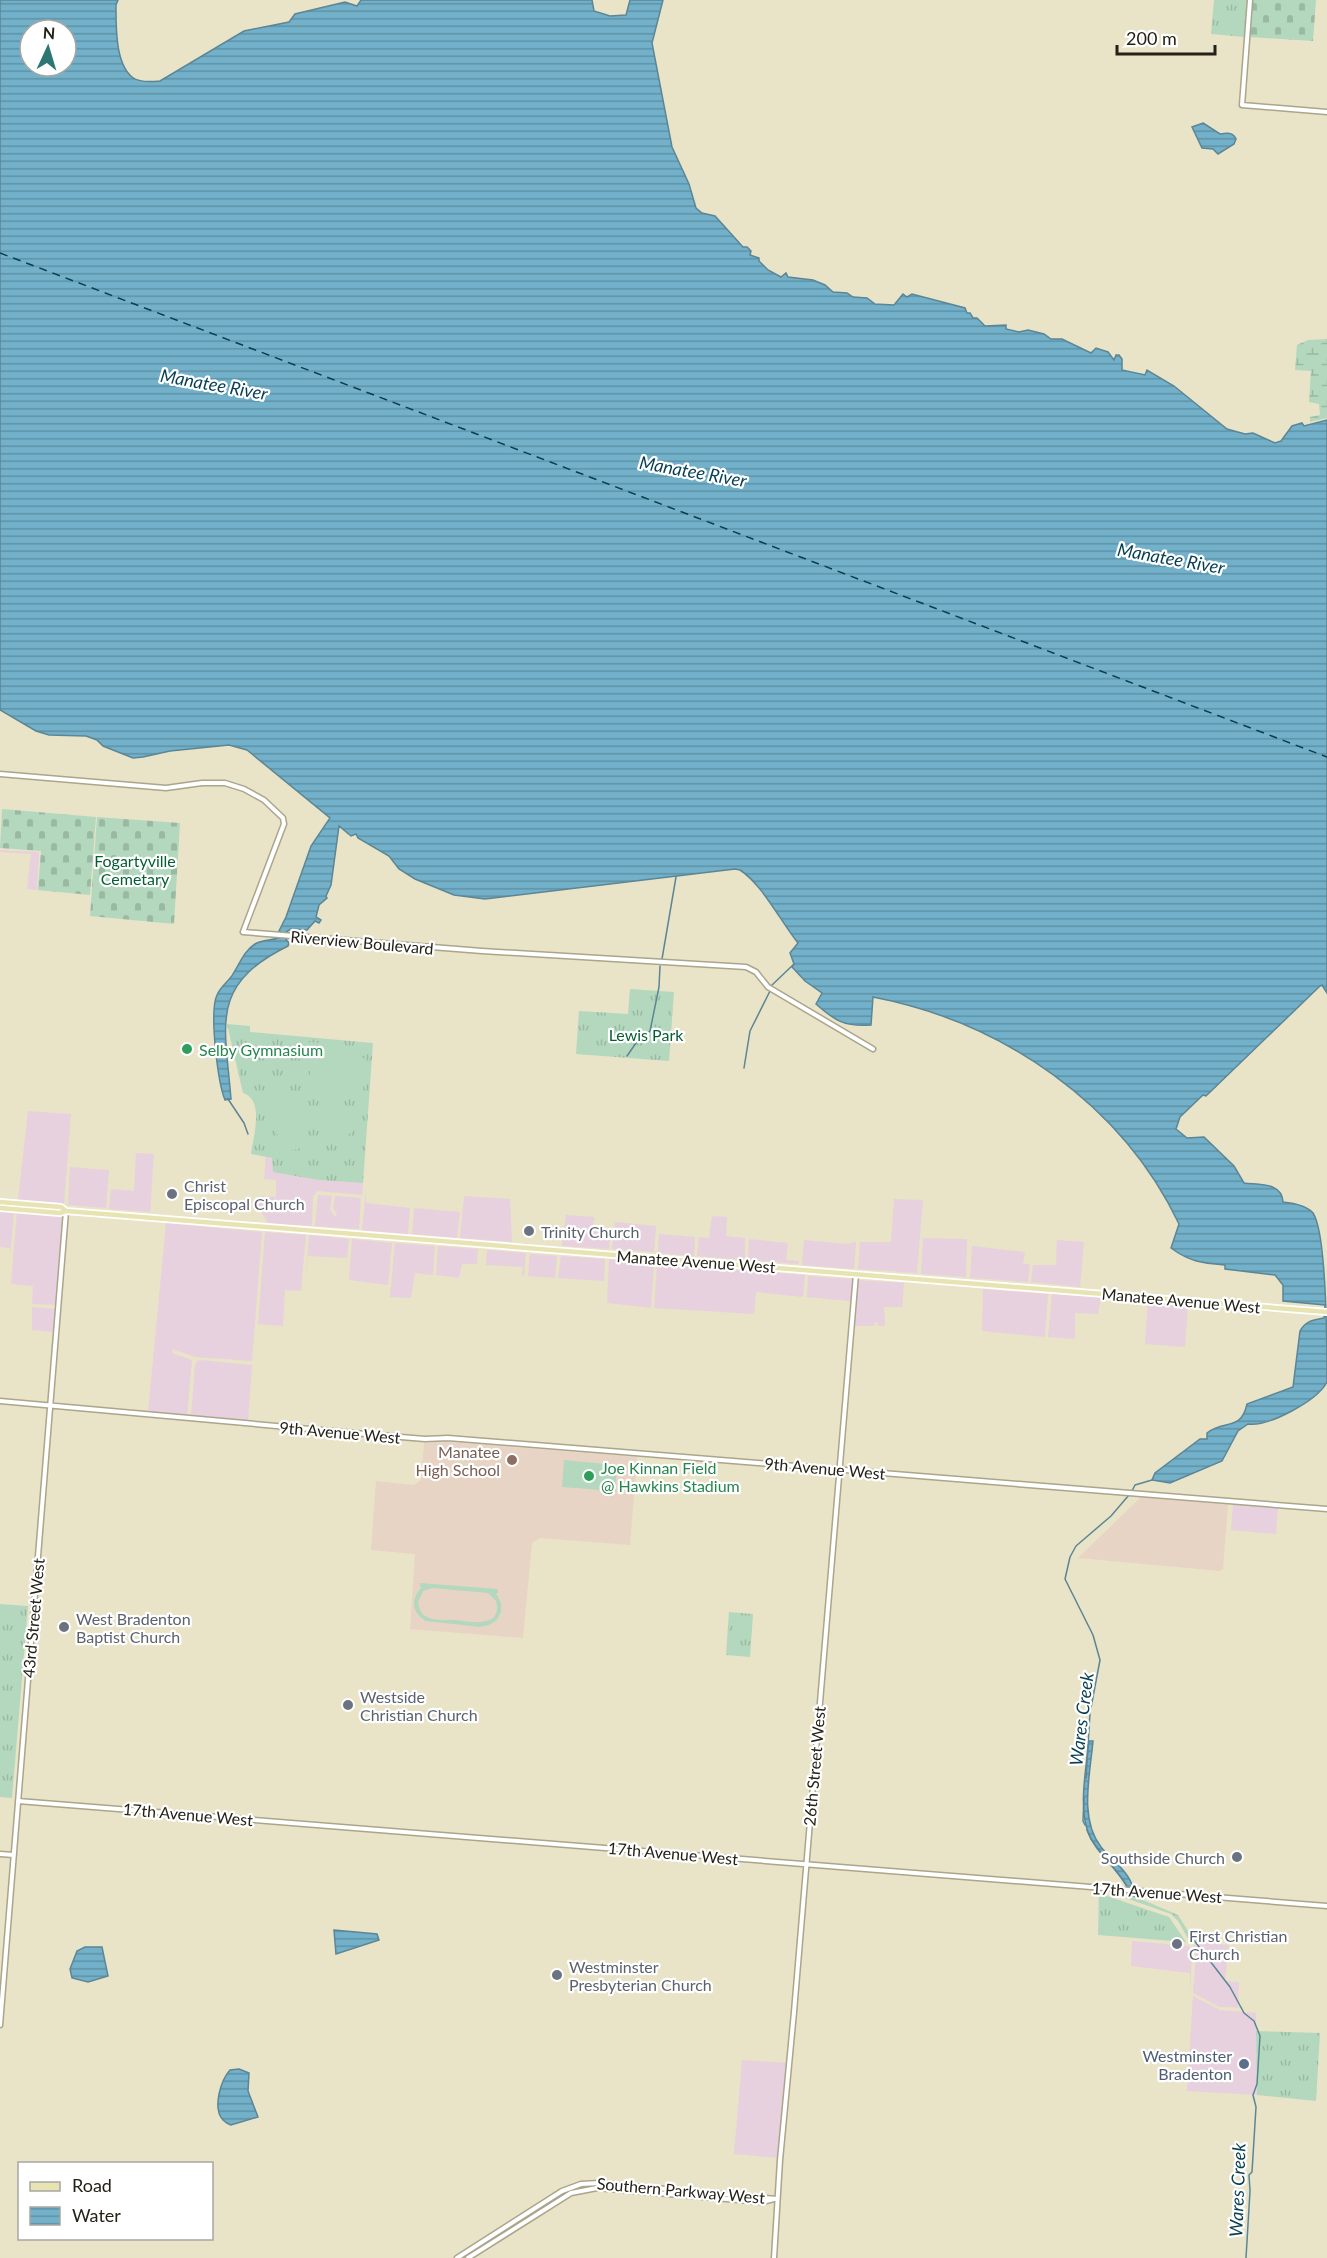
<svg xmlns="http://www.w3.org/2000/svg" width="1327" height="2258" font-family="Lato,sans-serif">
	<defs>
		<pattern id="grass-tufts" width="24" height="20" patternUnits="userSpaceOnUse" patternTransform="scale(1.5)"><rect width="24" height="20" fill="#b3d8be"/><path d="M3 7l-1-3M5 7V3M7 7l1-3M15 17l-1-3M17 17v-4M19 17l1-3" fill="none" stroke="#9ab9a3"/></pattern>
		<pattern id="wetland-marsh" width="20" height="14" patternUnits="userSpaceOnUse" patternTransform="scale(1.5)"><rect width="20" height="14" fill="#b3d8be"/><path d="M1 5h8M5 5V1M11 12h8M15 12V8" fill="none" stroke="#9ab9a3"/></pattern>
		<pattern id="cemetery-stones" width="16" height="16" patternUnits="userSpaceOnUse" patternTransform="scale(1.5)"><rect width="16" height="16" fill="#b3d8be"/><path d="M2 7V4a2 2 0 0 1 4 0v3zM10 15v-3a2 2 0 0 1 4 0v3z" fill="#9ab9a3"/></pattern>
		<pattern id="water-rules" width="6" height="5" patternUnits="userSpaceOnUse" patternTransform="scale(1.5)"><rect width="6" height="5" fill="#73b1cb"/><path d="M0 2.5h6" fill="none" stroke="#5e90a4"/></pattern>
	</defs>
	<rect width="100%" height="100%" fill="#e9e3c8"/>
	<!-- commercial -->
	<path fill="#e7d1de" d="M0,850l39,2 -2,38 -10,-1 4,-35 -31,-2z
		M28,1111l43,3 -7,91 -46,-5z
		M136,1153l18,1 -4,58 -41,-3 2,-20 23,2z
		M266,1156l53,24 44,3 -1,12 -44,-4 -5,5 -1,30 -44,-3 -14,-23 6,-4 16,1v-17l-12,-1z
		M70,1167l39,3 -3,38 -38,-3z
		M366,1188v15l44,5 -2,26 -46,-4z
		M318,1195l14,1 -2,13 5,8 2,-3 -4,-6 2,-12 26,2 -2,31 -44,-3z
		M464,1196l46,3 2,43 -52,-4z
		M894,1199l29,1 -6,73 -59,-4 2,-27h31z
		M414,1208l46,4 -3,26 -45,-4z
		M0,1210l14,1 -4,46v-9l-10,-1z
		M17,1211l47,4 -8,90 -24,-1 1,-18 -22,-2z
		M566,1215l28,2 -1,14 17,2 -1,16 -47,-3z
		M712,1216l15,1 -1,19 19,2v22l-48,-4 2,-19 10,1z
		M615,1222l41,4 -2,26 -42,-3z
		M166,1223l96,9 -10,129 -57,-4 -22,-8 -1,4 20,7 -5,57 -39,-4z
		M265,1232l41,3 -5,56 -16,-1 -2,36 -25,-2z
		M659,1234l36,3 -1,19 -36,-3z
		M309,1235l40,4 -2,19 -39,-2 -3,35z
		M923,1238l44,1 -1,38 -45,-3z
		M352,1239l40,4 -4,42 -39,-5z
		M749,1239l39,4 -2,17 13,1 -1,3 -50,-4z
		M804,1240l43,4 9,-2 -2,27 -52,-4z
		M1057,1240l27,2 -4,45 -49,-5 2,-17h23z
		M395,1243l40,3 -2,29 -18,-2 -4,25 -21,-1z
		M438,1246l40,3 -1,15h-15l-3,14 -23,-3z
		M972,1246l53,6 -2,12h7l-2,18 -58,-4z
		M487,1250l39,3 -2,23 -2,-1 1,-8 -37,-2z
		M530,1254l27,2 -2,22 -27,-2z
		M561,1256l44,3 -1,22 -46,-3z
		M609,1259l45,5 -3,44 -44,-5z
		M657,1264l148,11 -2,22 -47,-5 -2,22 -100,-6z
		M808,1276l45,3 -3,33v-11l-43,-4z
		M857,1280l47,3 -2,24h-18l1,19h-7v-3l-3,-1 -1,4h-21z
		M983,1289l65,5 -3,43 -63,-6z
		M1052,1294l49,3 -3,17 -23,-1v26l-27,-2z
		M1148,1301l40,4 -3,42 -40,-3z
		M32,1307l24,2 -2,23 -22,-2z
		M200,1360l52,5 -4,57 -57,-5 4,-52 2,-4z
		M1233,1503l45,4 -2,27 -45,-4z
		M1132,1941l57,5 3,7 -2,39v-19l-59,-7z
		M1200,1942l29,3 -4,36 14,1 -1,25 7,1 -25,-1 -27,-14 3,-40 -3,-7z
		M1193,1996l27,14 36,3 1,82 -70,-4z
		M742,2060l46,3 -9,95 -45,-4z"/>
	<!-- education -->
	<path fill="#e8d4c5" d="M450,1442l187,15 -7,88 -90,-7 -8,5 -9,95 -113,-9 5,-75 -44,-4 5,-69 38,4 7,-5 3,-37z
		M1141,1497l87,7 -5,65 -3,2 -142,-13z"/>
	<!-- grass -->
	<path fill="url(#grass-tufts)" d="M1214,0h34l-3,37 -34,-3z
		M630,989l44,3 -5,69 -93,-7 3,-43 49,3z
		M227,1024l23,2v6l123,11 -10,140 -44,-3 -46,-8 -1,-14 -21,-4c2,-17 14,-54 -8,-61z
		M0,1604l28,2 -16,192 -12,-1z
		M729,1612l24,2 -3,43 -24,-2z
		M1099,1889l2,5 68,23 17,25 -88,-7z
		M1103,1890l28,2 12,8 35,15 15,24 4,1 -7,2 -12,-21 -7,-7z
		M1256,2031l64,2 -4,68 -59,-6z"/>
	<!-- wetland -->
	<path fill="url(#wetland-marsh)" d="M1327,339v79l-17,4v-5l10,-2 -1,-11 -10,-2 2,-31 -16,-1 2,-25 11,-5z"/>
	<!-- cemetery -->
	<path fill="url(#cemetery-stones)" d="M1253,0h63l-3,41 -63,-4z
		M2,809l94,8 -6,78 -52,-5 3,-39 -41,-3z
		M97,817l83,6 -6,101 -84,-8z"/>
	<!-- pitch -->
	<path fill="#b3d8be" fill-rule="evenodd" d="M307,1042l39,3 19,14 -2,34 -48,4 -6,-5 1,-19z
		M294,1092l15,54 -27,7 -14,-54z
		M332,1106l27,3c0,22 -15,34 -36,33l1,-28z
		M564,1460l53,5 -2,26 -53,-4z
		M420,1583l78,6v4h-2l5,10v9l-4,8 -8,5 -9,2 -54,-6c-14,-8 -16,-22 -4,-34h-2zM432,1588l56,5 8,8c7,27 -25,21 -41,19 -8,0 -20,1 -28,-3 -6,-3 -8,-8 -9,-15l5,-11z"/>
	<!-- water -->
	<path fill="url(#water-rules)" stroke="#5b8695" stroke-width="1.5" fill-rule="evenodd" d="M0,0h118l-2,5c0,20 -1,58 16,72 7,6 19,5 28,4l84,-50 45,-9 6,-8 50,-12 12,4 4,-6h231l2,11 16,5 16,-1 4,-15h33l-11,43 20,104 17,37 7,24 6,5 13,3 28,31h4l4,4 -1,4 9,3v3l9,9 13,7 5,-4 2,4 25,3 12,5 8,7 14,1 6,4 14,1 8,6 19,1 9,-11 4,3 5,-3 53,14 2,5h3l3,5h4l8,8 21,-1v4l13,3 9,-2 16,4 7,5h11l29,14 5,-5 12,4 6,8 2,-5h3l3,4v11l23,5 2,-5 27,16 53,43 18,5 8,-1 22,10 6,-2 11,-15 10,-3 2,3 23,-6v573l-5,-8 -2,1 -114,110 -3,-1 -23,22 -4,12 11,9 17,-1 30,29 10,17c15,2 38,-1 39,19 10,1 23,3 30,11 14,21 14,138 14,169 -10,19 -59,45 -79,42l-10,7 -16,30 -52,22 -18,-3 3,-7 45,-34h7v-6c17,-14 34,-1 40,-29l46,-17 7,-56c6,-11 14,-11 24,-13l1,-13 -42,-4v-16l-8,-10 -50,-6v-4c-23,-2 -35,-3 -54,-17l8,-24c-57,-120 -176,-202 -306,-227l-2,28c-26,2 -36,-4 -55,-21l6,-11 -17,-12 -13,-14 2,-3 -4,-11 8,-10c-17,-21 -36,-59 -58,-73l-5,-1 -250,30 -31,-4 -39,-16 -16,-10 -10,-13 -31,-18 -2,-4 -5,2 -12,-10 -8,59 -5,11 1,2 -8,7 -3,12 5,3 -2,3 -4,-2 -8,9 -16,-1 -5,3 -1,6 4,5 -1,3c-79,39 -63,78 -57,153l-6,1c-7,-17 -16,-88 -8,-105 3,-8 12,-14 16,-21 7,-11 11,-23 22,-30 8,-5 17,-3 26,-7v-5l-2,-1 7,-14 25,-71 19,-28 -83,-68 -18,-5 -59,6 -27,6 -10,1 -30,-12 -6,-6 -11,-4 -37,-1 -13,-4 -36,-21zM30,30h36v36h-36z
		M1203,123l17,11c7,-1 13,-2 16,5l-2,5 -16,10 -5,-5 -11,-1 -10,-21z
		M1089,1741h4c-3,34 -14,78 8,106 10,13 28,24 32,41h-5c-10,-18 -26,-32 -37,-49 -14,-25 -5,-70 -2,-98z
		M334,1930l43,4 2,6 -43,14z
		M85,1947h17l6,29 -20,6 -16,-4 -2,-9 7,-18z
		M239,2069l10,4 -1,18 10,26 -27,8c-3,-1 -6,-3 -8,-5 -11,-12 -2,-40 7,-50z"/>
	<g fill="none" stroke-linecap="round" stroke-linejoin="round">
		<!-- stream -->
		<path stroke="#5b8695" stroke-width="1.5" d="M662,959l14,-82
			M772,985l22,-21
			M627,1056l9,-13 14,-12 9,-44 1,-21
			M744,1068l6,-37 20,-40
			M228,1099l16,24 4,11
			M1132,1491l3,-6 17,-5
			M1086,1778l4,-65 10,-53 -7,-25 -28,-56 5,-22 6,-11 35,-30 18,-21
			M1084,1797l-1,24 2,4
			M1087,1830c8,22 27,35 39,55
			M1129,1894l11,4
			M1193,1939l37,48 14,26 10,8 6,15 -3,48 -4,11 3,12 -4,65 -3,3 1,16 -4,67"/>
		<!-- ferry -->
		<path stroke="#073f52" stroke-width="1.5" stroke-dasharray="8 6" stroke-linecap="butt" d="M0,253l1327,504"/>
		<!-- minor casing -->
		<g stroke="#aaa58b" stroke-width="7">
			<path id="minor" d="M1250,0l-8,105 85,7
				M0,774l166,14 36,-5h23l19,6 20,11 19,18 1,6 -41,108 239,19 264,16 10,5 12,15 105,62
				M0,1401l377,34 48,4 23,-1 879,71
				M18,1801l1309,105
				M0,1854l14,1
				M0,2025l66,-814
				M457,2258l105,-67 19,-7 18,-1 178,16
				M468,2258l103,-65 26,-5 165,14 12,-3
				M774,2258l6,-98 14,-148 62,-738"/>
		</g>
		<!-- major casing -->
		<g stroke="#fff" stroke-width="8">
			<path id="major" d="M0,1202l61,5 5,4
				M0,1208l60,5 6,-2 1261,101"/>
		</g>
		<!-- minor -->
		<use href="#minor" stroke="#fff" stroke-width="4"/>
		<!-- major -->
		<use href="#major" stroke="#e8e3b2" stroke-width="4.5"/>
	</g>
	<!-- markers -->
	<g fill="#2e9e5b" stroke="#fff" stroke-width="2">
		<circle cx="187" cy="1049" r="6"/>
		<circle cx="589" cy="1476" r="6"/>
	</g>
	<g fill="#6b7280" stroke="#fff" stroke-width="2">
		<circle cx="172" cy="1194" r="6"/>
		<circle cx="529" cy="1231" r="6"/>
		<circle cx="64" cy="1627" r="6"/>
		<circle cx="348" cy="1705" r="6"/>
		<circle cx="1237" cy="1857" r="6"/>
		<circle cx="1177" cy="1944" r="6"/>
		<circle cx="557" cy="1975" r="6"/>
	</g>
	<circle fill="#8d6e63" stroke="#fff" stroke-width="2" cx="512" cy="1460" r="6"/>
	<circle fill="#5c6f8a" stroke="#fff" stroke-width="2" cx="1244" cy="2064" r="6"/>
	<g text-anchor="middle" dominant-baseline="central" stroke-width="4.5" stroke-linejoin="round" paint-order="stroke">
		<!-- park labels -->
		<g font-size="16" fill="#055e33" stroke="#fff">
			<text x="135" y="860">Fogartyville<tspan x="135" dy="18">Cemetary</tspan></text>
			<text x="646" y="1034">Lewis Park</text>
		</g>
		<!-- street labels -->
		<g font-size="16" fill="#242117" stroke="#fff">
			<text transform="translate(362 942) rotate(5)">Riverview Boulevard</text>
			<text transform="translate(696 1261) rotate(4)">Manatee Avenue West</text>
			<text transform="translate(1181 1300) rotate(5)">Manatee Avenue West</text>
			<text transform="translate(340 1432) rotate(5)">9th Avenue West</text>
			<text transform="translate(825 1468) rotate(5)">9th Avenue West</text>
			<text transform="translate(33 1618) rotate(-85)">43rd Street West</text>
			<text transform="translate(814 1766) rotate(-85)">26th Street West</text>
			<text transform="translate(188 1814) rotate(5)">17th Avenue West</text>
			<text transform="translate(673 1853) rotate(5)">17th Avenue West</text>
			<text transform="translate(1157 1892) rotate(4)">17th Avenue West</text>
			<text transform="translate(681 2190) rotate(5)">Southern Parkway West</text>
		</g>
		<!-- leisure labels -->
		<g font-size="16" fill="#27864d" stroke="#fff" text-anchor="start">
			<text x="199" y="1049">Selby Gymnasium</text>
			<text x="601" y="1467">Joe Kinnan Field<tspan x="601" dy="18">@ Hawkins Stadium</tspan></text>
		</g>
		<!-- worship labels -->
		<g font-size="16" fill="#5b616d" stroke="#fff" text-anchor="start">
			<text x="184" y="1185">Christ<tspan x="184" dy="18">Episcopal Church</tspan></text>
			<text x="541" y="1231">Trinity Church</text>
			<text x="76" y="1618">West Bradenton<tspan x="76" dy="18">Baptist Church</tspan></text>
			<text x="360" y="1696">Westside<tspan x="360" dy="18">Christian Church</tspan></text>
			<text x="1225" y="1857" text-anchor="end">Southside Church</text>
			<text x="1189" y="1935">First Christian<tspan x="1189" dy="18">Church</tspan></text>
			<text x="569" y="1966">Westminster<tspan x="569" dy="18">Presbyterian Church</tspan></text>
		</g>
		<!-- education labels -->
		<g font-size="16" fill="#785e54" stroke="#fff" text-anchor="end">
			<text x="500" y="1451">Manatee<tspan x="500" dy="18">High School</tspan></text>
		</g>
		<!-- service labels -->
		<g font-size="16" fill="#4e5e75" stroke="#fff" text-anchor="end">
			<text x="1232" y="2055">Westminster<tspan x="1232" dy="18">Bradenton</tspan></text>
		</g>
		<!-- water labels -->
		<g font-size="18" font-style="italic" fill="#073f52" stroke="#fff">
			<text transform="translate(214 384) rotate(10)">Manatee River</text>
			<text transform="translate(693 471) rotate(10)">Manatee River</text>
			<text transform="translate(1171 558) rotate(10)">Manatee River</text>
			<text transform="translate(1081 1719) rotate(-83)">Wares Creek</text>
			<text transform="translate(1237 2190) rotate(-88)">Wares Creek</text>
		</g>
	</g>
	<!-- legend -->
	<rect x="18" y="2162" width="195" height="78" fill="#ffffff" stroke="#a7a6a2" stroke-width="1.5"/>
	<rect x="30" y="2182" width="30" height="9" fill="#e8e3b2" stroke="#a7a6a2" stroke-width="1.5"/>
	<text x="72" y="2192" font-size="18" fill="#242117">Road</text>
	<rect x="30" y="2207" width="30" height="18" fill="url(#water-rules)" stroke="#a7a6a2" stroke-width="1.5"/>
	<text x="72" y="2222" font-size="18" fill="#242117">Water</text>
	<!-- north arrow -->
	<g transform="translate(48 48) rotate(4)"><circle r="28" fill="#ffffff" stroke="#a7a6a2" stroke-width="1.5"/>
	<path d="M0-4.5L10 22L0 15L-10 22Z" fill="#2c7673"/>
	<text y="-9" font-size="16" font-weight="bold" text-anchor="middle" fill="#242117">N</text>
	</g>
	<!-- scale -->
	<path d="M1117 45v9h98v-9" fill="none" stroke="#242117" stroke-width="3"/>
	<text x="1126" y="45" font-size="18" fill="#242117" stroke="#ffffff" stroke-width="4.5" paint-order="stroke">200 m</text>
</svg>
